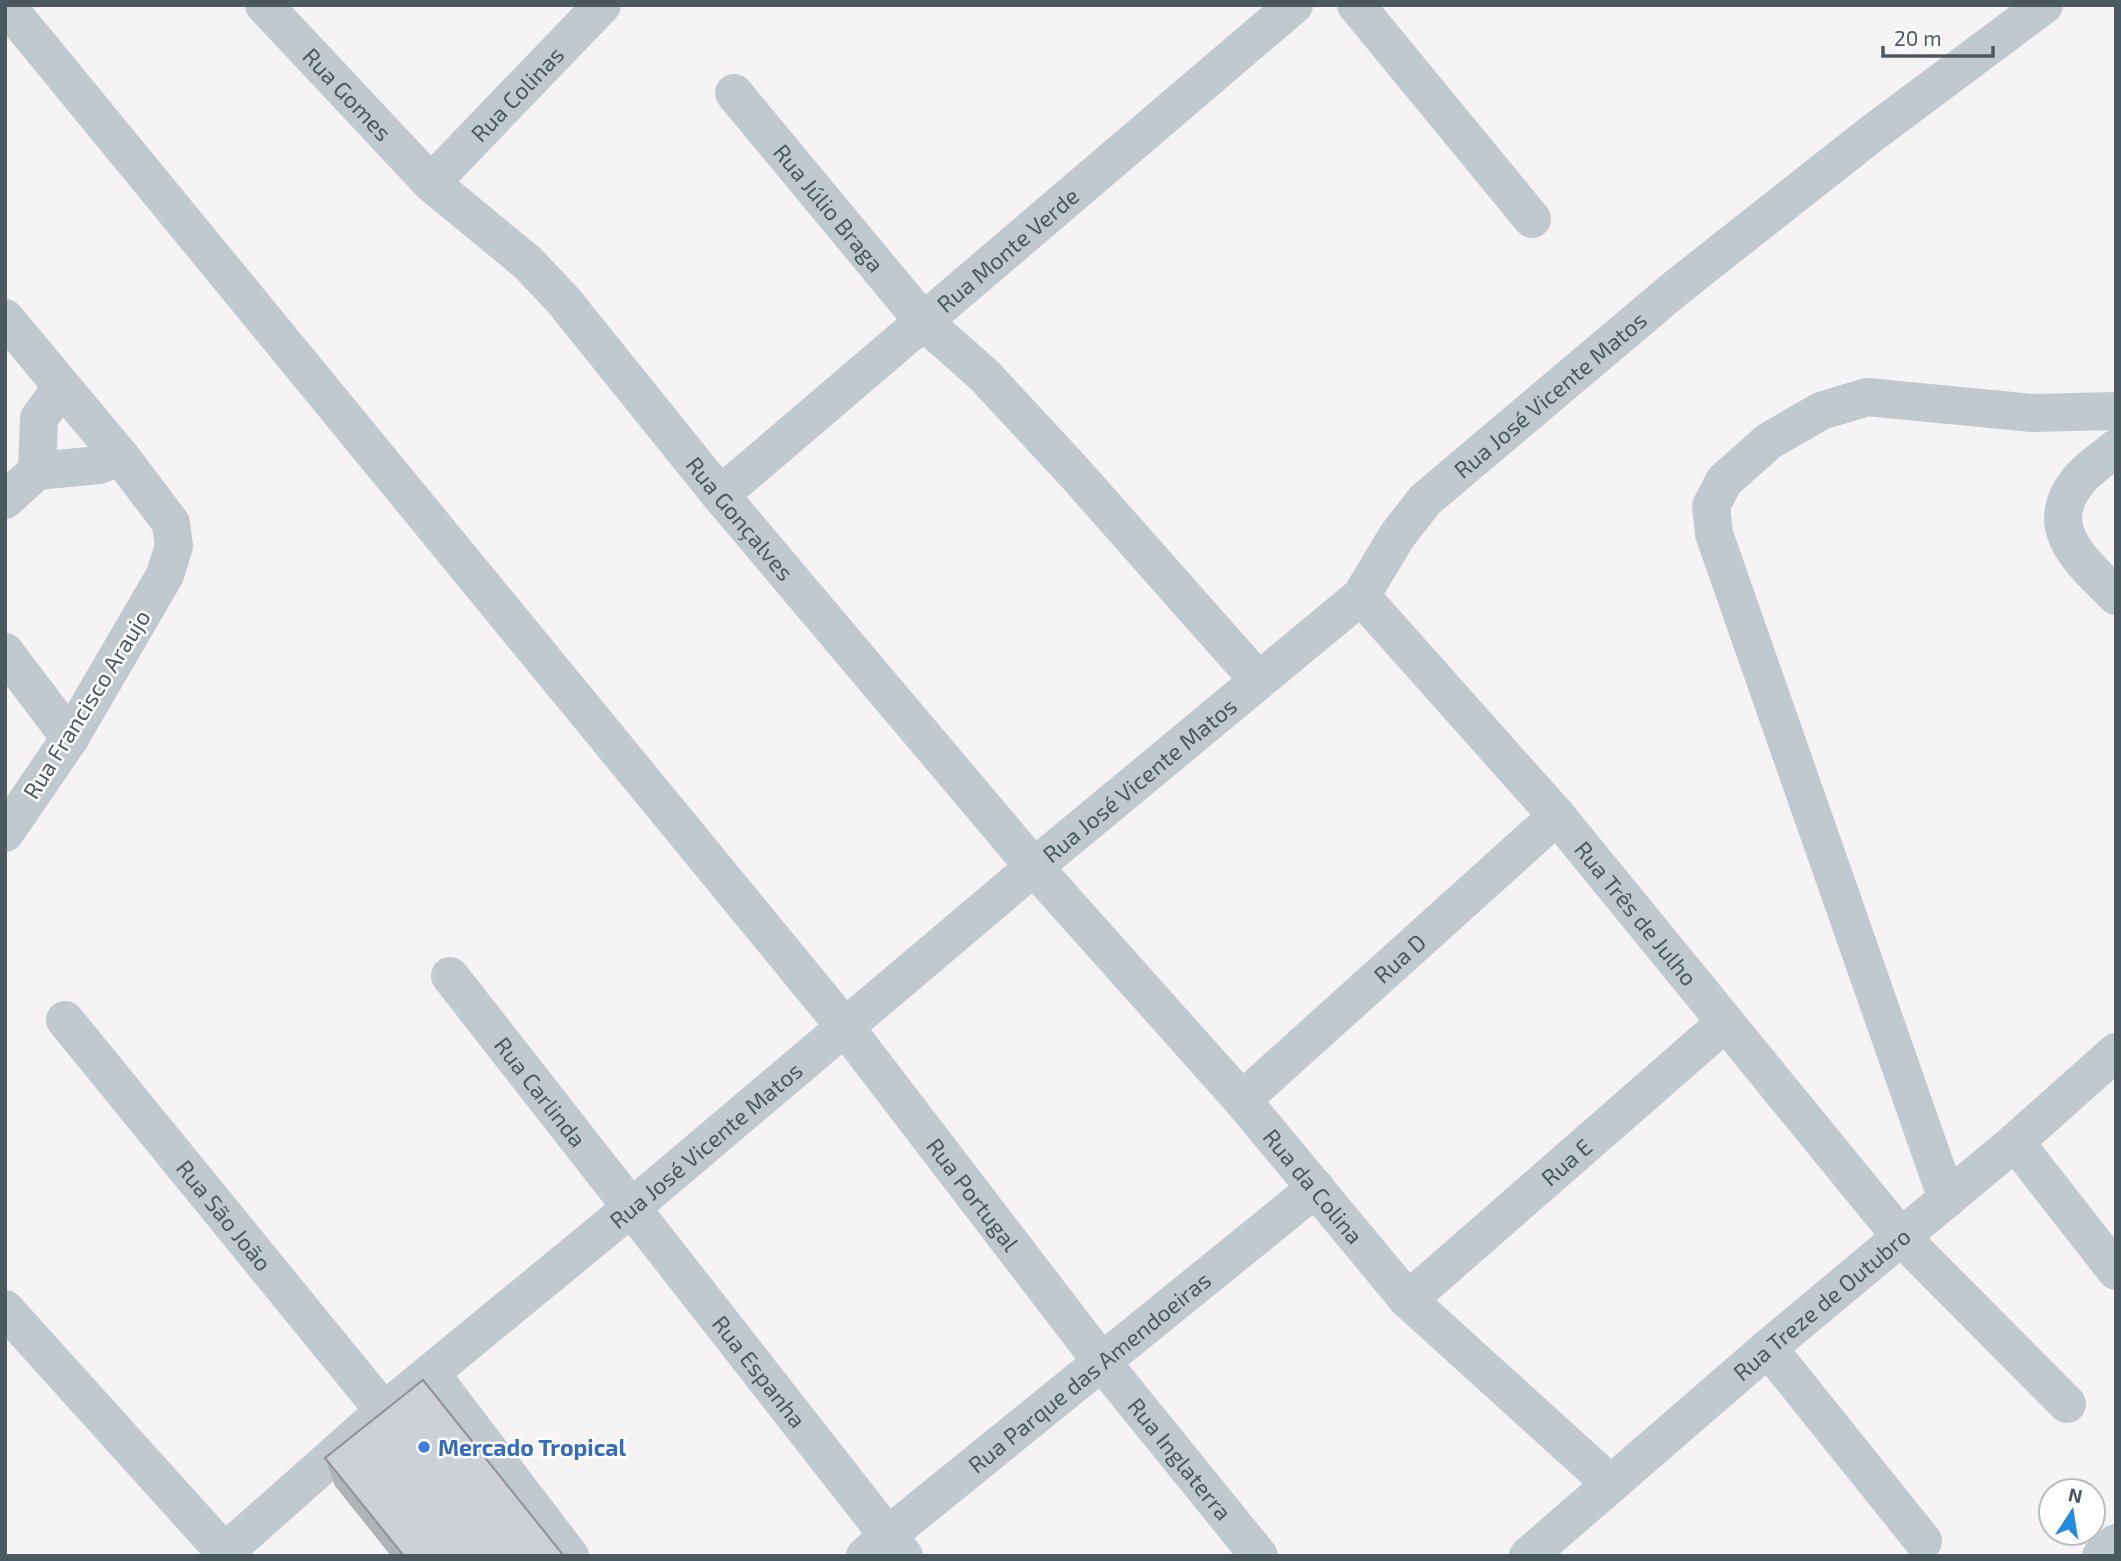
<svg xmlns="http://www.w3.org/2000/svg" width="2121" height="1561" font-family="'Exo 2',sans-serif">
	<rect width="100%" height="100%" fill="#f5f3f3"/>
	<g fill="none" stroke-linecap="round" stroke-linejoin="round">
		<!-- minor -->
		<g stroke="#bfc9ce" stroke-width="38">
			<path id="s1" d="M6,5l839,1022 256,334 158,195"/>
			<path id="s2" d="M264,5l167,178 97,80 35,37 157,195 314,372 208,233 166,200 203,184"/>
			<path d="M1356,5l176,214"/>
			<path id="s3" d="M734,93l189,228 62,55 89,96 184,208"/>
			<path id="s4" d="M431,183l171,-178"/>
			<path d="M5,318l116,139 50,66 3,23 -9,29 -95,163 -65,95"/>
			<path d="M2116,448c-12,11 -28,20 -38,33 -38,48 5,81 38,115"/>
			<path d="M37,471l2,-53 23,-31"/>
			<path id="s5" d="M720,495l574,-490"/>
			<path d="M5,500l32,-29 62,-6 22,-8"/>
			<path id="s6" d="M1361,596l196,220 344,421 166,167"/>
			<path d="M5,652l65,86"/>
			<path id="s7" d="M450,976l454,580"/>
			<path id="s8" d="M65,1020l319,391"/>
			<path id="s9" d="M1242,1100l315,-284"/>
			<path d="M2015,1142l101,129"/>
			<path d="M1947,1199l-233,-665 -3,-28 13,-25 45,-40 52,-30 46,-14 166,16 83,-2"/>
			<path id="s10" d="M1408,1300l317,-277"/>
			<path d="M5,1309l223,247"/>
			<path d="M1768,1348l155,193"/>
			<path d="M431,1374l139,182"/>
			<path id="s11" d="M225,1552l159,-141 247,-203 403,-341 327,-271 36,-60 28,-36 251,-212 194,-153 174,-130"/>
			<path id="s12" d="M865,1556l22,-20 429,-348"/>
			<path id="s13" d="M1528,1556l240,-208 247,-206 101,-90"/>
			<path d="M2101,1556l15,-13"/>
		</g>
	</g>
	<!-- wall -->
	<path fill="#b0b4b7" d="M325,1458l239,98h-173l-56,-70z"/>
	<!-- building -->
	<path fill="#cdd1d5" stroke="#909295" stroke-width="2" d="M423,1380l141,176h-160l-79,-98z"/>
	<!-- markers -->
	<circle fill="#3f7fe0" stroke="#fff" stroke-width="2.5" cx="424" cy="1447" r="7"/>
	<g text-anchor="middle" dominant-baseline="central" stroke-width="5" stroke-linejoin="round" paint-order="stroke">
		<!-- street labels -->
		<g font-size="23" fill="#4b5860" stroke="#fff">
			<text stroke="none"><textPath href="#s2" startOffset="122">Rua Gomes</textPath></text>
			<text stroke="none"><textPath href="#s4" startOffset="124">Rua Colinas</textPath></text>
			<text stroke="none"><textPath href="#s3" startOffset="149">Rua Júlio Braga</textPath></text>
			<text stroke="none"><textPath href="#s5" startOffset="378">Rua Monte Verde</textPath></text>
			<text stroke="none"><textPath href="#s11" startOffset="1764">Rua José Vicente Matos</textPath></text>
			<text stroke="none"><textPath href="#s2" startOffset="702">Rua Gonçalves</textPath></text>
			<text transform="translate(86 704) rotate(-58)">Rua Francisco Araujo</text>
			<text stroke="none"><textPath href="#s11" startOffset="1197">Rua José Vicente Matos</textPath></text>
			<text stroke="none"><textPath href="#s6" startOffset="420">Rua Três de Julho</textPath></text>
			<text stroke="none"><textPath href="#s9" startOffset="212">Rua D</textPath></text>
			<text stroke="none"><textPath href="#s7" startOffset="147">Rua Carlinda</textPath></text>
			<text stroke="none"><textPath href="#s11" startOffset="630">Rua José Vicente Matos</textPath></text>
			<text stroke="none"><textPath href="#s10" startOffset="210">Rua E</textPath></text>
			<text stroke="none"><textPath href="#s2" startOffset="1582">Rua da Colina</textPath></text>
			<text stroke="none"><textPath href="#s1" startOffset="1533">Rua Portugal</textPath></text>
			<text stroke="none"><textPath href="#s8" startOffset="252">Rua São João</textPath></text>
			<text stroke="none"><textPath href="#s13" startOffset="387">Rua Treze de Outubro</textPath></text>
			<text stroke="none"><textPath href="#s12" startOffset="290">Rua Parque das Amendoeiras</textPath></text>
			<text stroke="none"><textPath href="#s7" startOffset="502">Rua Espanha</textPath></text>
			<text stroke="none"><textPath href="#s1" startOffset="1869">Rua Inglaterra</textPath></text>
		</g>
		<!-- shop labels -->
		<g font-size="23" font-weight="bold" fill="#366cbe" stroke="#fff" text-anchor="start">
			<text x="438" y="1447">Mercado Tropical</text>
		</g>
	</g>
	<!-- border -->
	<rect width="2121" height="1561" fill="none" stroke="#4b5860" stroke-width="14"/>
	<!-- north arrow -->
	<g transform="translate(2072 1512) rotate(12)"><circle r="33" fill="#ffffff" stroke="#b7bcbf" stroke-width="2"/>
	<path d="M0-5L12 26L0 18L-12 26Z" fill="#238cde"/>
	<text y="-10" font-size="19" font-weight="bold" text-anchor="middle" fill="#4b5860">N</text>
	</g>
	<!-- scale -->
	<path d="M1883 46v10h110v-10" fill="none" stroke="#4b5860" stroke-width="3.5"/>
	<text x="1894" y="46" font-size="21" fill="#4b5860" stroke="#ffffff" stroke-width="5" paint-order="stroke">20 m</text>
</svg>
